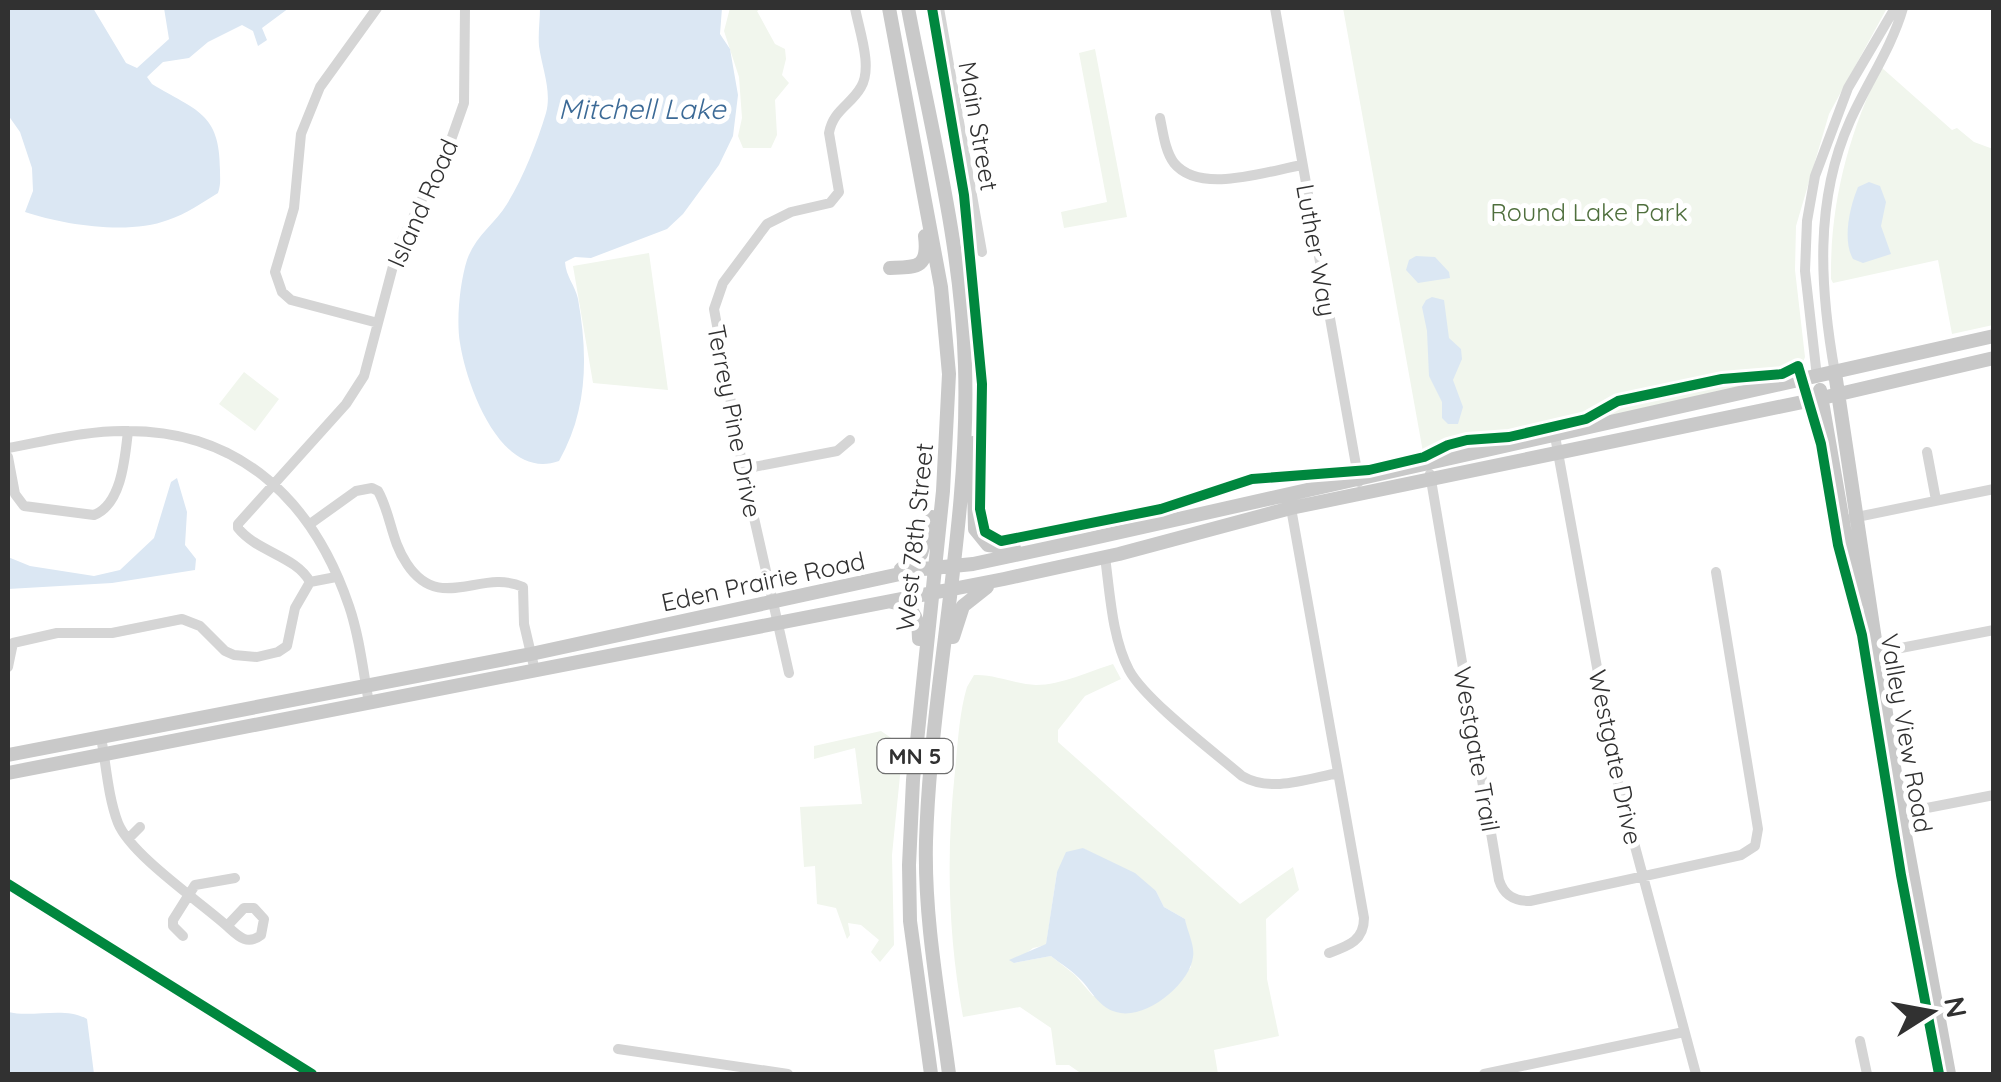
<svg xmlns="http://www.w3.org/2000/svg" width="2001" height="1082" font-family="Quicksand,sans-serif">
	<rect width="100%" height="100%" fill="#fff"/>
	<!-- green -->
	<path fill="#f1f6ed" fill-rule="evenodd" d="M730,8h32l-5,3 18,33 10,5 1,10 -4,16 7,8 -14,17 2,35 -6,13h-28l-5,-12 4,-18 -3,-41 -15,-46z
		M1343,8h544l-58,106 -33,112 -1,44 10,87 -5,13 -6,5 -200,45 -171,32z
		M1095,49l32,168 -63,11 -3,-16 46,-10 -28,-149z
		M1881,67l71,63 5,-2 17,14 19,7v176l-41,9 -14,-74 -105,23 -2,-4c-1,-75 17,-144 50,-212z
		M649,253l19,137 -75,-7 -20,-117z
		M244,372l35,27 -24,32 -36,-27z
		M1113,664l8,15 -36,17 -27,34v12l182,162 53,-37 6,23 -33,29 1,60 12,57 -65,14 4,24h-136l-13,-9h-13l-5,-37 -31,-21 -57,10c-15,-83 -17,-162 -8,-246 3,-28 4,-57 12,-84l7,-12c21,-1 40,9 62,10 25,0 54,-14 77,-21zM1083,848l73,43 8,16 21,12 6,48 -29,32 -69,-3 -18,-21 -24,-19 -37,7 19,-15 13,-3 11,-73z
		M881,731l22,15 -11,109 2,90 -14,17 -9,-10 8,-12 -18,-15 -13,-2 2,12 -3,4 -11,-31 -19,-4 -2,-38 -11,1 -4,-60 62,-3 -7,-56 -41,11v-13z"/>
	<!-- water -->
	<path fill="#dbe7f3" d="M8,8h85l33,55 11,5 32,-29 -5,-31h125l-27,20 5,12 -9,6 -5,-15 -11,-6 -34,17 -19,16 -26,4 -16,15 5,7c44,27 68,28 68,86 0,9 1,14 -2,23 -16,10 -32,21 -50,27 -39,15 -104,5 -143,-8l8,-21 -1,-23 -12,-36 -12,-17z
		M540,8h182l-2,26 10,15 8,46 -5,41 -14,29 -36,49 -16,15 -76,29 -16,-1 -10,5c1,15 10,23 13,37 10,56 10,111 -19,162 -57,21 -92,-73 -99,-118 -4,-23 0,-61 7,-83 8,-24 28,-36 40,-56 16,-26 30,-61 39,-91 6,-22 -4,-45 -7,-67 -1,-13 1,-26 1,-38z
		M1869,182l11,4 6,16 -5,24 10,28 -28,9 -10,-4c-11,-19 -3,-53 5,-72z
		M1416,256l19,1 14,15 1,6 -32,5 -12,-13 3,-10z
		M1432,297l12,3 5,38 12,11 1,10 -9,21 10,27 -5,17h-10l-6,-6v-16l-13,-26 -2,-45 -5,-24 4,-7z
		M177,478l10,34 -2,33 11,14 -1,11 -83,13 -104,6v-32l22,9 64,10 26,-6 34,-32 17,-56z
		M1083,848l52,25 21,18 8,16 21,12c2,12 10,26 8,38 -3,27 -48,64 -77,55 -16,-4 -24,-20 -34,-31 -9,-10 -21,-17 -31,-25l-37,7 -5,-3 37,-16 11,-72 9,-20z
		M8,1012c25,6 57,-6 79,7l7,55h-82l-4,-2z"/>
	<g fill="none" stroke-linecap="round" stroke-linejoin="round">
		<!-- minor -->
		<path stroke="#d5d5d5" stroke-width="10" d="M377,8l-57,79 -19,47 -7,74 -19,64 7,20 9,8 87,23
			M939,8l43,244
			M1275,8l84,474
			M1160,118c3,14 5,33 14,45 26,32 93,8 128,2
			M1835,373c-15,-84 -21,-172 15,-252 17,-38 42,-74 53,-113
			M1817,377l-12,-106 2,-50 8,-45 33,-88 47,-80
			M1555,436l63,347 78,291
			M8,448c39,-7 80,-18 120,-17 114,0 186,72 221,175 11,32 14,65 20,97
			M1927,452l9,48
			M8,457l7,37 9,12 70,9c28,-11 31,-58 34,-84
			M743,469l94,-18 13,-11
			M1430,474l69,406c5,16 16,21 31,21l211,-46 14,-9 3,-17 -42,-257
			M1291,508l73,410c0,23 -16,28 -35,35
			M1852,518l142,-29
			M310,524l46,-33 16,-3 6,3c13,23 13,50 29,73 33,50 74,4 116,23l1,37 11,47
			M1105,557c5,36 7,81 24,113 16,30 85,82 113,106 29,17 65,3 96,-3
			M310,582c-14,-26 -53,-30 -72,-54v-4l108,-120 18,-28 33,-125 55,-114 12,-34 1,-95
			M1875,653l119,-23
			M8,667l5,-24 44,-10h55l70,-14 18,7 25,25 9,4 23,2 21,-5 9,-6 8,-38 15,-26 26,-5
			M789,673l-46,-204 -29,-160 9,-26 44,-59 24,-12 39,-9 9,-11 -10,-59c4,-23 22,-28 32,-46 12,-20 -2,-57 -6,-79
			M101,737c5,27 7,60 17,86 13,32 81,78 109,103
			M1901,813l93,-18
			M129,838l11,-11
			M244,908h10l10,11 -3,16c-14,11 -23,1 -34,-9z
			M183,936l-10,-10v-6l22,-35 40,-7
			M1860,1041l7,33
			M618,1049l170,25
			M1484,1074l200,-42"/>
		<!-- major -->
		<path stroke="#c9c9c9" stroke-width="14" d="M889,8l52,279 8,87 -6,117 -30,289 -4,85 1,56 21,153
			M908,8c22,117 54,238 57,358 5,159 -34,316 -39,475 -2,78 13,156 23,233
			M890,268c26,-1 39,1 35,-32
			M1835,373l66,440 48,261
			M1820,390l28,161 12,49
			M973,443l2,86 13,16 26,3
			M901,569l20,-15 11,-37
			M892,602c22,2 27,18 27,37
			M953,637l10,-31 24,-19
			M8,755l523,-101 392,-85 50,-5 112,-24 909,-204
			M8,773l996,-194 115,-25 172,-46 531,-110 172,-40"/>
		<!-- cycleway casing -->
		<g stroke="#fff" stroke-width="16">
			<path id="cycleway" d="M932,8l32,187 18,189 -2,125 5,23 16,9 160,-32 91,-30 117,-9 55,-13 24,-12 19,-5 42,-3 77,-18 32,-18 104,-22 60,-5 16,-8 23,78 17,101 24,90 39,240 38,199
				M8,884l304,190"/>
		</g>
		<!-- cycleway -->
		<use href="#cycleway" stroke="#00873e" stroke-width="10"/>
	</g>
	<g text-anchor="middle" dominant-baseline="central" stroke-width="10" stroke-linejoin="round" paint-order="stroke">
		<!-- shield labels -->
		<rect fill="#fff" stroke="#6f6f6f" stroke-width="2.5" x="877.5" y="739" width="75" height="34" rx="8"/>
		<g font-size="22" font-weight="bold" fill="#313131">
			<text x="915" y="756">MN 5</text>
		</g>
		<!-- street labels -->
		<g font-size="25" fill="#313131" stroke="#fff">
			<text transform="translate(979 126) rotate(80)">Main Street</text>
			<text transform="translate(422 203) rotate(-66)">Island Road</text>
			<text transform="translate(1317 250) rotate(80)">Luther Way</text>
			<text transform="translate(735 421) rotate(79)">Terrey Pine Drive</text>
			<text transform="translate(914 537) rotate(-84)">West 78th Street</text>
			<text transform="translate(763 581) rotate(-12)">Eden Prairie Road</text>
			<text transform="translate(1907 733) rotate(80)">Valley View Road</text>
			<text transform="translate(1477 749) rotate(80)">Westgate Trail</text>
			<text transform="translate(1616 757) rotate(78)">Westgate Drive</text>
		</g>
		<!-- park labels -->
		<g font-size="25" fill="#4f6f3d" stroke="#fff">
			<text x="1589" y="211">Round Lake Park</text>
		</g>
		<!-- water labels -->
		<g font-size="28" font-style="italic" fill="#3c6a96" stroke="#fff">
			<text x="642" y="108">Mitchell Lake</text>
		</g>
	</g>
	<!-- border -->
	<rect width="2001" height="1082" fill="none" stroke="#313131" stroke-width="20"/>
	<!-- north arrow -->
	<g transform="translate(1931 1012) rotate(79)" stroke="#ffffff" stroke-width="8" paint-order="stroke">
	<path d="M0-8L18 38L0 25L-18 38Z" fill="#313131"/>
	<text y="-15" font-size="28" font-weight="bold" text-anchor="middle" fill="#313131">N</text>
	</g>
</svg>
